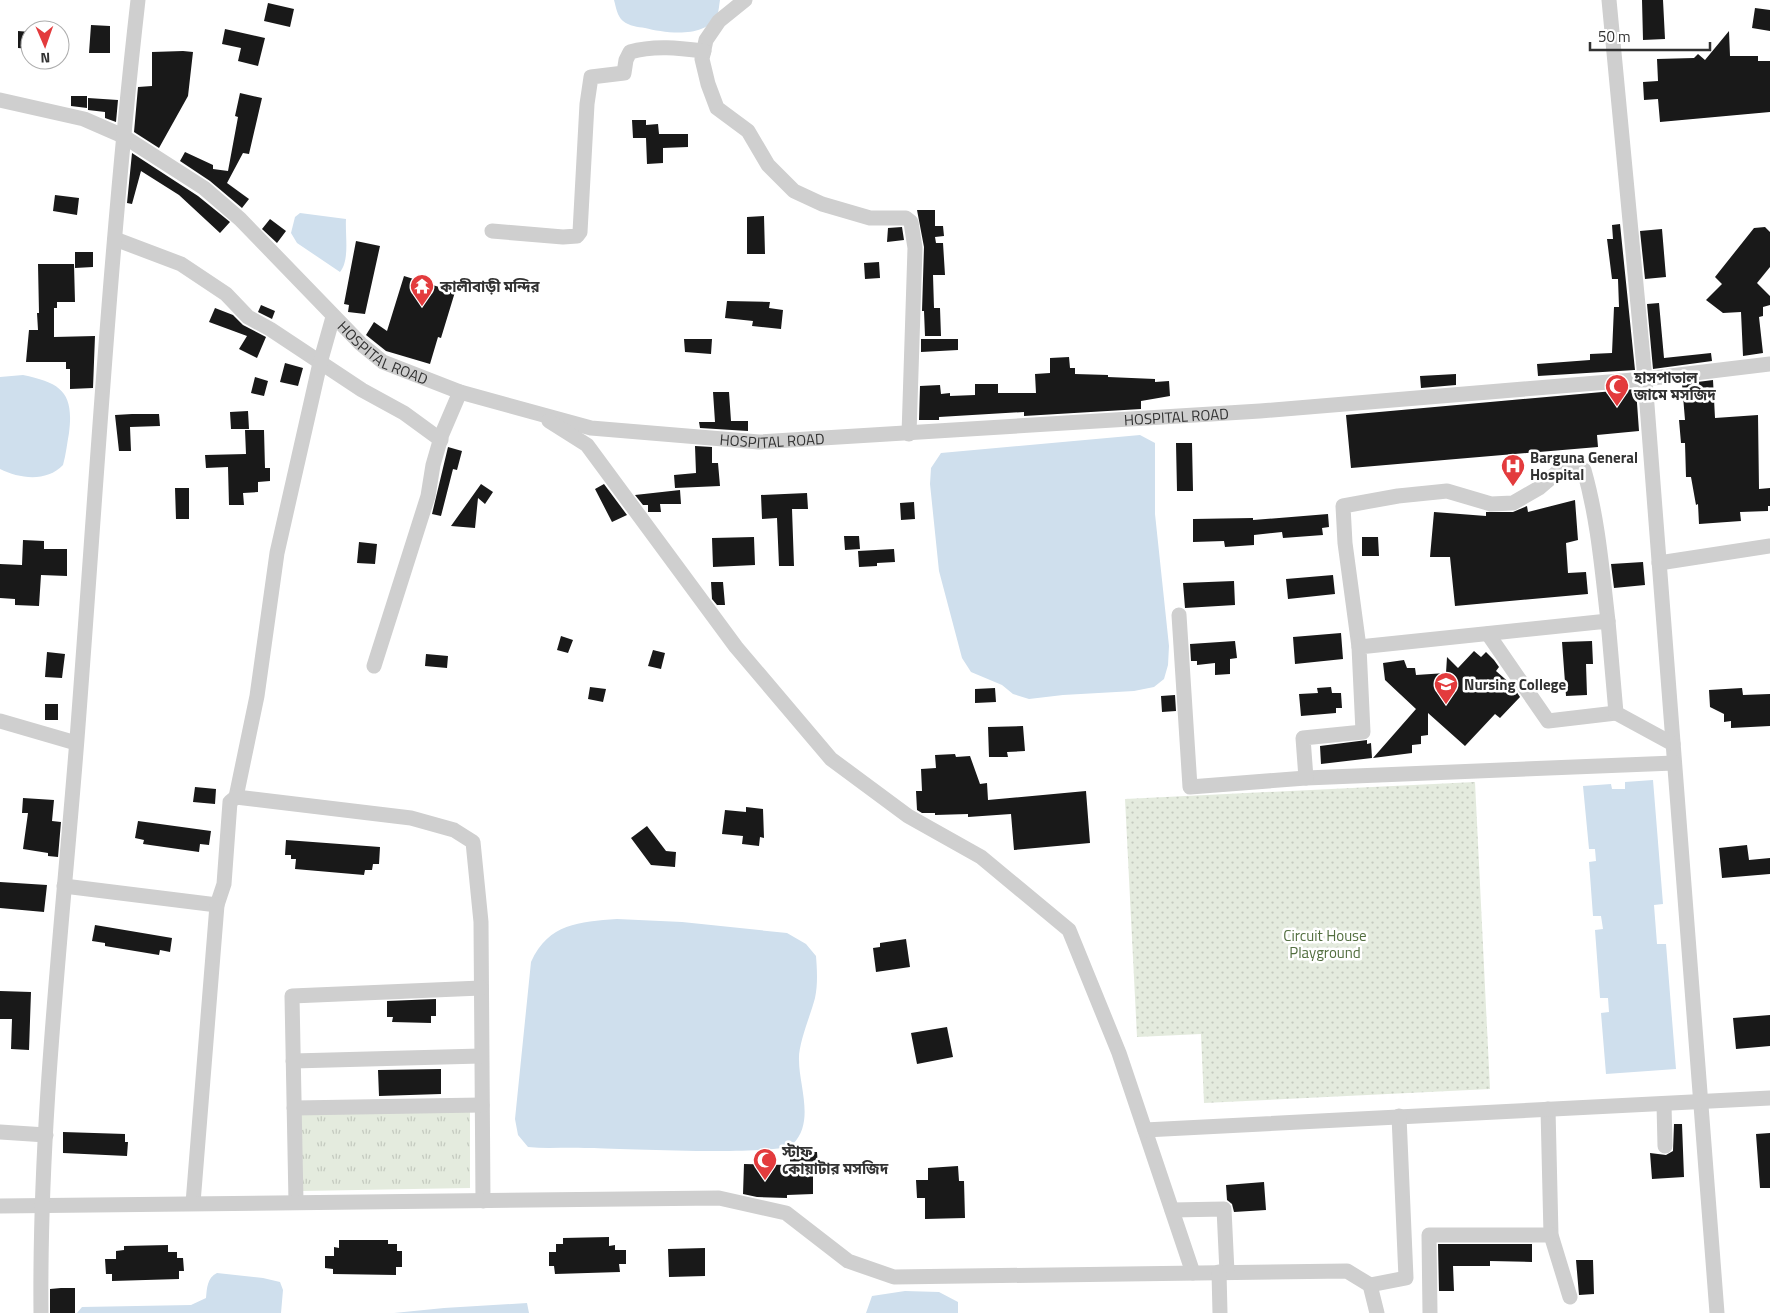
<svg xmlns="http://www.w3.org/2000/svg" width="1770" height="1313" font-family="'Titillium Web','Noto Sans Bengali',sans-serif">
	<defs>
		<pattern id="grass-tufts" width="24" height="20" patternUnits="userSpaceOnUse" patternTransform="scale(1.25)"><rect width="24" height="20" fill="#e4ebde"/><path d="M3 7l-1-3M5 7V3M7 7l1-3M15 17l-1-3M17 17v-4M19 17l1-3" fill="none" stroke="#c4cabf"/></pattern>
		<pattern id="park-dots" width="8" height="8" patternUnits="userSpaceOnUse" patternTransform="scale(1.25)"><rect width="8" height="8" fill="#e4ebde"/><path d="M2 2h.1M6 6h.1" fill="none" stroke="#c4cabf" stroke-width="1.8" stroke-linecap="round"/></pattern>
	</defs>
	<rect width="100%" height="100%" fill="#fff"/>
	<!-- grass -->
	<path fill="url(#grass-tufts)" d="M470,1111v77l-168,3 -2,-79z"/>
	<!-- park -->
	<path fill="url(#park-dots)" d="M1475,782l15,307 -286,14 -3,-69 -64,3 -12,-238z"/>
	<!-- water -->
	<path fill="#cfdfed" d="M614,0h106c-1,5 -1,11 -3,15 -11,24 -52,18 -72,13 -7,-1 -16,-2 -22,-7 -6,-5 -7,-14 -9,-21z
		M300,213l46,6c-1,16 4,41 -6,53l-43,-29 -6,-10 4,-16z
		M23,375c39,8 51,18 46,58 -2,11 -3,21 -6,32 -16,17 -43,14 -63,4v-92z
		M1140,435l15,8v71l14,132 -1,19 -4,14 -10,8 -20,4 -71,4 -34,4 -16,-5 -11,-9 -31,-13 -9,-14 -23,-87 -9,-87 1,-16 10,-15z
		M1653,780l10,124 -9,1 3,39h9l10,125 -70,5 -5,-61 8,-1 -1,-14h-8l-5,-68 8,-1 -2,-13h-8l-4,-54 7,-1 -1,-12h-6l-6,-63 28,-2 1,5h13v-7z
		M617,919l65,3 105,11 19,11 10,12c1,13 2,28 -1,42 -4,16 -17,46 -16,62 0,26 16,62 -6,84 -14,13 -180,4 -208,4 -19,-1 -38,1 -57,-1l-10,-12 -3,-16 16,-157c18,-39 48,-40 86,-43z
		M217,1273l46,5 17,4 3,8 -2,23h-204l5,-6 109,-2 15,-7c1,-10 1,-20 11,-25z
		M905,1291l34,1 19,10v11h-92l6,-17z
		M527,1303l2,10h-135l50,-5z"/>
	<!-- building -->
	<path fill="#191919" d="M1642,0h21l2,39 -22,1z
		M268,3l26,6 -4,18 -26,-6z
		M1755,8l15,2v21l-18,-3z
		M91,25l19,1v27h-21z
		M225,29l40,9 -7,28 -20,-5 3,-13 -19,-4z
		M18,31l12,1v17l-12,-1z
		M1729,31l1,25h28v5h12v51l-110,10 -2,-23 -14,1 -1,-18 15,-1 -1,-22 37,-1 4,-4 7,6z
		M183,51l10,1 -5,44 -29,52 -25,-16 4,-45 14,-1v-34z
		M240,93l22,5 -13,56 -6,-1 -16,30 22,16 -7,9 -32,-27 -30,-20 5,-9 28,13v4l15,2 10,-54 -3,-1z
		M71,96h16v12l-16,-2z
		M88,98l30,2 -2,22 -11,-4v-6l-17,-2z
		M632,120h14v5l12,-1 1,10h29v13l-25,1v15l-16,1 -1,-26h-13z
		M132,153l66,43 32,26 -10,11 -41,-38 -38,-24 -9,33 -5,-1z
		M55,195l24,3 -2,17 -24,-4z
		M917,210h18v16h8l1,10 -9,1 1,6h7l2,32h-12l1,33h6l1,28h-16l-1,-25h-2l2,-64z
		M764,216l1,38h-18v-37z
		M270,219l16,12 -9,12 -15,-14z
		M1620,224l15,146 -97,6 -1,-12 53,-4v-6l22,-1 2,-46h5l-1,-28h-6l-5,-40h6l-1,-14z
		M902,227l2,13 -17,2 1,-14z
		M1765,227l5,5v35l-13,16 13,13v9l-7,2v9l-4,1 4,36 -20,3 -2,-44 -18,1 -17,-13 16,-16 -7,-7 39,-49z
		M1662,229l4,48 -21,2 -5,-48z
		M356,241l24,5 -15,68 -17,-2 1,-7 -5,-1z
		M75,252h18v15l-18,1z
		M879,262l1,16 -15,1 -1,-16z
		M38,264h36l1,38h-18v6h-3v29l41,-1 -2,52 -23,1v-20h-4v-7h-40l3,-32h9l-1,-17h2z
		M404,276l51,16 -14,46 -3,-1 -8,27 -44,-13 -20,-16 8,-13 13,9z
		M727,301l43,1 -1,6 14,2 -2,19 -29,-3 1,-5 -28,-3z
		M1659,303l5,55 47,-5 1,8 -59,8 -6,-65z
		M261,305l14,6 -3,8 -14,-7z
		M215,308l18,7 10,10 23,12 -9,21 -18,-9 8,-13 -38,-14z
		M684,339h28l-1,15 -26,-2z
		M921,339h37v11l-37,2z
		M1069,357l1,11h5v6l33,1v2l47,2v3l14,-1 1,15 -29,5v8l-117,7v-4l-85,5v3h-20l1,-34 20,-1 1,9 9,-1v3l25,-1v-11h23v9h38l-1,-19 15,-1v-15z
		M285,363l18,5 -5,18 -18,-4z
		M1456,374v11l-35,3 -1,-12z
		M255,377l13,4 -4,15 -13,-3z
		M1713,380l2,38 43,-3 1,74 11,-1v18h-2v5l-28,1 1,9 -42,3 -1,-20 -2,1 -5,-28h-5l-1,-34h-4l-2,-23h6l-3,-36z
		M1636,389l3,42 -42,4 1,12 -247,21 -5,-53z
		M713,392h16l2,29h17v10l-48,-3 -1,-6h16z
		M248,411l1,18h-18l-1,-17z
		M132,414h27l1,12 -30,1 1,24h-12l-4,-36z
		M245,430h19l1,38h5v13l-12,1v10l-15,1 1,12h-15l-1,-38 -22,1 -1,-13 41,-1z
		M1176,443h16l1,48h-16z
		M695,446l17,1v16h6l2,23 -45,2 -1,-13 22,-2z
		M448,447l14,4 -5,19 -4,-1 -12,47 -9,-2z
		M481,484l12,8 -8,12 -7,-6 -3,30 -24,-2z
		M604,484l23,31 -15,7 -17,-33z
		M175,488h14v31h-13z
		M680,490l1,14h-21l1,8h-13v-7h-5l-8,-10z
		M807,493l1,16h-16l2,57h-15l-2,-48 -15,1 -1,-24z
		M1575,500l3,40 -12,3 2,30 18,-1 2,22 -133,12 -5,-49h-20l4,-45 52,4v-4h27l14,-6 1,6z
		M914,502l1,17 -14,1 -1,-17z
		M1328,514l1,13 -7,1 1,7 -40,3 -1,-6 -28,3v10l-29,2 -1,-6 -31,1v-23l60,-1v2z
		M844,536h15l1,13 -15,1z
		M754,537l1,28 -42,2 -1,-29z
		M1362,537h16l1,19h-17z
		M23,540l21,1v8h23v27l-26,-1 -2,31 -24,-1v-6l-15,-1v-34l22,1z
		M359,542l18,2 -2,20 -18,-1z
		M894,549l1,13 -18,1v3l-18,1 -1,-16z
		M1643,562l2,23 -31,3 -3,-24z
		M1333,575l2,19 -47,5 -2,-20z
		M1234,581l1,24 -50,3 -2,-25z
		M711,582h12l2,23h-8l-5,-6z
		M1341,633l2,26 -48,5 -2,-27z
		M561,636l12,4 -5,13 -11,-3z
		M1235,641l2,17 -7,1v15l-15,1v-12l-18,2v-4h-6l-1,-17z
		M1592,641l1,23h-7l1,31 -21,1 -4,-54z
		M653,650l12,3 -4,16 -13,-3z
		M1474,651l7,6 5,-5 8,8 5,7 -3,4 16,14 8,12 -20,21 -5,-4 -30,32 -37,-33v22l-7,1v8l-9,1v8l-39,5 43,-49 -31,-29 -2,-17 21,-3 3,8h8l1,7 30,-2 1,-16 11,11z
		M47,652l18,2 -3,24 -17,-1z
		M426,654l22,2 -1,12 -22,-2z
		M590,687l16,2 -3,13 -15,-3z
		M1331,687l1,6h9l1,15h-6v5l-35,3 -2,-22 19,-1 -1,-5z
		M995,688l1,14 -21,1v-14z
		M1742,688l1,7 27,-1v32l-39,2v-7l-7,1v-8l-14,-7 -1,-17z
		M1175,695l1,16 -14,1 -1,-16z
		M45,704h13v16h-13z
		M1023,726l2,25 -18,1 1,5h-19l-1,-30z
		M1367,740v4l4,-1 1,15 -51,6 -1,-18z
		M955,754l1,3 14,-1 10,28 7,-1 1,17 98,-9 4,52 -76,7 -3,-36 -43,3v-3l-33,1v-2h-13l-5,-3 -1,-19h6l-1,-22 15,-1 -1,-13z
		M195,787l21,2 -1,15 -22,-2z
		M23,798l31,2 -2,21 9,1 -3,35 -10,-1v-3l-25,-4 5,-36h-6z
		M746,807l17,2 1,29 -4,-1 -1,9 -17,-2 1,-8 -21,-2 3,-24 21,2z
		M138,821l73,10 -2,14 -9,-1 -1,8 -56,-8 1,-4 -9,-2z
		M647,826l19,25 10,1 -1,15 -24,-2 -20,-27z
		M286,840l94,7 -1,17h-6l-1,6h-7l-1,5 -69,-6 1,-10h-5v-4h-6z
		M1747,845l2,15 21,-2v16l-48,4 -3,-30z
		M0,882l47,3 -3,27 -44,-4z
		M95,925l77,13 -2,14 -10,-2 -1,5 -54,-9v-3l-13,-2z
		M906,939l4,28 -34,5 -3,-24 7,-1v-4z
		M0,991l31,1 -2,58 -18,-1 1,-30h-12z
		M436,999v17h-5v7l-39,-1 1,-5h-6v-16z
		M1770,1015v31l-34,3 -3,-31z
		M947,1027l6,30 -36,7 -6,-31z
		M441,1069v25l-62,2 -1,-26z
		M1674,1124h8l2,53 -32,2 -2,-26 16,2 7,-4z
		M63,1132l62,2v8h3l-1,14 -64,-3z
		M1770,1133v55h-10l-4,-54z
		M790,1152h27l1,15h-5v27l-26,1v3l-30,-1 -14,-3 1,-30 46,1z
		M958,1166l1,15h5l1,37 -40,1v-21h-8l-1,-18h12v-12z
		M1264,1182l2,28 -32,2 -2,-8 -5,-4 -1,-15z
		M609,1237v9l6,-1v5h11v14h-7l1,8 -65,2 -1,-8h-5v-14h7v-8h7v-6z
		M339,1240h49v4h9v7h5v16h-6v8l-63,-1v-5l-8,-1v-12h9v-9l5,1z
		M1438,1244h94v18l-42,-1v5h-37l1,25h-15z
		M168,1245v7h9v6h6l1,13h-5v8l-67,2v-7h-6l-1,-15h11v-8l8,-1v-4z
		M705,1248v28l-36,1 -1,-28z
		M1576,1260h17l1,34 -15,1z
		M61,1288h14v25h-25v-24z"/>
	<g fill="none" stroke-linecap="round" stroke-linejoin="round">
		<!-- minor -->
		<g stroke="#cfcfcf" stroke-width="15">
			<path d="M745,0l-26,21 -13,19 -4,19 6,25 9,24 31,23 20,34 26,26 28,13 48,14h36l5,4 4,26 -6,186"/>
			<path d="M1609,0l36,379 72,934"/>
			<path id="s1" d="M0,100l84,19 39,17 81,52 36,31 121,125 22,18 77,30 131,36 168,14 501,-31 385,-32 125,-15"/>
			<path d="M492,231l71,6 14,-1 3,-4 7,-128 4,-27 33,-4 2,-13 4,-8c24,-7 49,-4 74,-1"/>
			<path d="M115,239l66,25 45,30 22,23 22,12 92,61 42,23 37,27"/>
			<path d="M549,421l38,24 149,202 95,112 77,57 73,41 88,73 50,123 74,220"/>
			<path d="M1659,563l111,-17"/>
			<path d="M1179,615l11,172 116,-9 368,-15"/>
			<path d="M1488,634l60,87 68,-8"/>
			<path d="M1359,647l-14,-104 -2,-37 55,-10 49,-5 44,13 22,-1 26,-15 28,-24 7,1 10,5c14,49 18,100 24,151"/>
			<path d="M374,666l54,-170 5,-31 9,-31 18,-42"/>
			<path d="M0,721l76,22"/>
			<path d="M1306,778l-3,-40 60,-6 -4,-85 249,-26 8,92 57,31"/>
			<path d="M236,797l21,-101 20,-143 43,-190 13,-46"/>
			<path d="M64,886l153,19 7,-21 6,-82 6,-5 175,21 43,12 19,12 8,80 2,279"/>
			<path d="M293,1061l188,-5"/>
			<path d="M1664,1104l1,42"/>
			<path d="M294,1108l188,-3"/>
			<path d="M1548,1109l3,126 19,62"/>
			<path d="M1145,1130l625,-32"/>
			<path d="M0,1132l46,3"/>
			<path d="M296,1202l-4,-206 189,-8"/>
			<path d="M193,1203l24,-298"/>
			<path d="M0,1206l719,-8 67,15 62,48 46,16 453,-6 23,14 7,28"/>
			<path d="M1172,1210l52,-1 3,63"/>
			<path d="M1219,1272l1,41"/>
			<path d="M1370,1285l36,-7 -7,-162"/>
			<path d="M41,1313c-2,-192 21,-383 36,-574 19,-247 33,-494 61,-739"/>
			<path d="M1430,1313l-1,-78h122"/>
		</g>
	</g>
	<!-- icons -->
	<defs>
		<g id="temple-pin" transform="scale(1.25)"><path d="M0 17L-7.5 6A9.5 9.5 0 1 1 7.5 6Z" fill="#e33b3d" stroke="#fff"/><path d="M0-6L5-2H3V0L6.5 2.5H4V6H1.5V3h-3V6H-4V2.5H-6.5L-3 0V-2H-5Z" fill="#fff"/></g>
		<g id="mosque-pin" transform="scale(1.25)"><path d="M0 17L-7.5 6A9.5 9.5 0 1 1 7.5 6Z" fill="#e33b3d" stroke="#fff"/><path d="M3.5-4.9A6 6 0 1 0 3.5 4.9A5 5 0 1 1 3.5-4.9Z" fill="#fff"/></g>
		<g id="hospital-pin" transform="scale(1.25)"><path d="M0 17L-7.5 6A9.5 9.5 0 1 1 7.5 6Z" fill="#e33b3d" stroke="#fff"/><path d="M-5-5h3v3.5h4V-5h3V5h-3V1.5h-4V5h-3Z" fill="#fff"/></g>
		<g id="university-pin" transform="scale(1.25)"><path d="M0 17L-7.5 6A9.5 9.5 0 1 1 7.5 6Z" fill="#e33b3d" stroke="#fff"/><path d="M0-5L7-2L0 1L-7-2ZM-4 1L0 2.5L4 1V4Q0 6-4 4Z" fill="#fff"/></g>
	</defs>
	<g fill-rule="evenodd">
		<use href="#temple-pin" x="422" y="286"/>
		<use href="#mosque-pin" x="1617" y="386"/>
		<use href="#hospital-pin" x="1513" y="466"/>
		<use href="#university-pin" x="1446" y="684"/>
		<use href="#mosque-pin" x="765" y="1160"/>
	</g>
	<g text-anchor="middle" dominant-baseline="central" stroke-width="5" stroke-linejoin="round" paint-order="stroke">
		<!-- poi labels -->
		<g font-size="15" font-weight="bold" fill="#323232" stroke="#fff" text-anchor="start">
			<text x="440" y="286">কালীবাড়ী মন্দির</text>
			<text x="1634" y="377">হাসপাতাল<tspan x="1634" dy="17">জামে মসজিদ</tspan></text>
			<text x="1530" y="457">Barguna General<tspan x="1530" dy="17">Hospital</tspan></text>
			<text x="1464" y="684">Nursing College</text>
			<text x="782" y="1151">স্টাফ<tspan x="782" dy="17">কোয়াটার মসজিদ</tspan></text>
		</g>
		<!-- street labels -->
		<g font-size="15" fill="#323232" stroke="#fff">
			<text stroke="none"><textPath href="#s1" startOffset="470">HOSPITAL ROAD</textPath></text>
			<text stroke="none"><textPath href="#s1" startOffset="1280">HOSPITAL ROAD</textPath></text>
			<text stroke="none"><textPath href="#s1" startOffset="875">HOSPITAL ROAD</textPath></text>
		</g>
		<!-- park labels -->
		<g font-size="15" fill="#526e3f" stroke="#fff">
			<text x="1325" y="935">Circuit House<tspan x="1325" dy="17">Playground</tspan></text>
		</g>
	</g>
	<!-- north arrow -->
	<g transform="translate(45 45) rotate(178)"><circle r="24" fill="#ffffff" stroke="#adadad"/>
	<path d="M0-4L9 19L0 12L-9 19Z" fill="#e33b3d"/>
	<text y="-8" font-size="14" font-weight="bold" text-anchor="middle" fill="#323232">N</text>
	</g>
	<!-- scale -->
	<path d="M1590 42v8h120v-8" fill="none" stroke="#323232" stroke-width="2.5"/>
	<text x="1598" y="42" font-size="15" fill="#323232" stroke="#ffffff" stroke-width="4" paint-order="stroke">50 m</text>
</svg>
